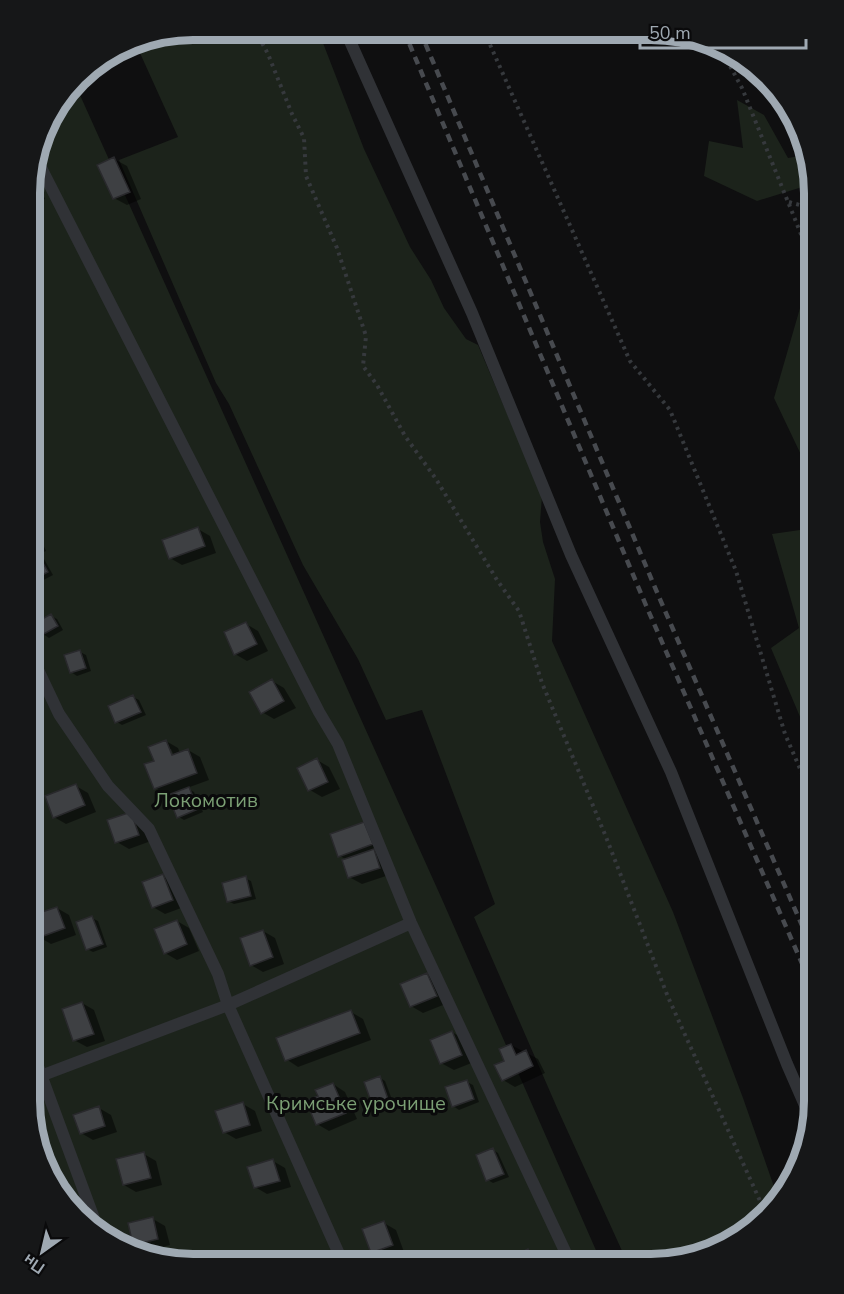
<svg xmlns="http://www.w3.org/2000/svg" width="844" height="1294" font-family="'Nunito Sans',sans-serif">
	<rect width="100%" height="100%" fill="#0f0f10"/>
	<!-- green -->
	<path fill="#1c231b" d="M193,30h125l46,119 46,98 21,33 13,28 22,31 12,6 64,151 -2,26 3,20 12,37 -3,62 121,271 70,186 36,103 -65,50 -63,13h-23l-70,-154 -84,-193 21,-13 -73,-194 -36,10 -28,-61 -55,-94 -74,-161 -13,-21 -97,-223 59,-23 -43,-95 5,-3z
		M615,31h58l13,6 -64,7z
		M75,84l366,813 161,367 -430,-1 -78,-32 -51,-67 -13,-63 1,-930 21,-59z
		M737,100l27,15 24,43 18,-3 6,29 -55,17 -53,-25 5,-35 34,7z
		M809,277l5,5v200l-40,-84z
		M814,528v222l-43,-102 28,-20 -27,-94z"/>
	<!-- shadow -->
	<path fill="#0007" fill-rule="evenodd" d="M81,76l3,8 -13,5z
		M114,159l13,7 14,33 -14,6 -13,-7z
		M31,175l4,2 10,22 -14,6z
		M31,527l5,2 10,22 -9,4 7,4 9,16 -21,11z
		M198,529l12,7 6,17 -34,12 -12,-7z
		M51,616l6,3 6,11 -14,8 -6,-4 -6,-10z
		M246,624l12,7 10,20 -21,10 -12,-7z
		M80,652l6,3 5,16 -14,5 -6,-4z
		M272,681l12,7 12,20 -22,11 -12,-7z
		M133,697l6,3 7,15 -24,10 -5,-3z
		M166,741l12,7 2,5 8,-3 12,7 9,23 -22,8 7,4 9,20 -19,8 -5,-3 -10,-22h-2l-12,-7 1,-26zM168,749h3l5,12z
		M317,760l12,7 11,22 -18,8 -12,-7z
		M76,786l12,7 8,19 -30,12 -12,-7z
		M131,814l20,27 -22,8 -12,-7z
		M364,823l28,51 -30,10 -13,-7 -2,-17 -7,-4z
		M162,876l13,7 9,24 -19,7 -12,-7z
		M245,878l6,3 5,18 -22,5 -6,-3z
		M57,908l12,7 7,20 -25,9 -12,-7z
		M92,918l6,3 9,26 -14,5 -6,-3z
		M177,921l12,7 10,23 -22,9 -12,-7z
		M263,931l12,7 9,26 -21,8 -12,-7z
		M427,975l13,7 8,21 -25,10 -12,-7z
		M82,1003l12,7 11,31 -18,6 -13,-7z
		M351,1012l12,7 8,21 -73,27 -12,-8z
		M452,1032l12,7 10,23 -20,8 -13,-7z
		M511,1045l27,14 7,14 -30,14 -12,-7z
		M380,1078l5,3 9,24 -14,5 -6,-4z
		M467,1082l6,3 6,17 -20,8 -6,-4z
		M333,1084l12,8 12,27 -28,12 -12,-7 3,-27z
		M243,1104l12,7 7,20 -26,8 -12,-7z
		M99,1108l12,7 6,17 -24,8 -12,-7z
		M493,1150l5,3 11,24 -16,6 -5,-3z
		M144,1154l12,7 6,24 -26,7 -12,-7z
		M273,1161l12,7 6,19 -24,7 -12,-7z
		M153,1219l12,7 5,19 -23,6 -13,-7z
		M384,1223l12,7 8,22 -20,7 -12,-7z
		M528,1251l12,7 3,6h-30z
		M251,1256l12,7h-31z"/>
	<!-- building -->
	<path fill="#3e4043" stroke="#29292c" stroke-width="1.5" d="M114,157l16,35 -17,7 -16,-34z
		M198,527l7,19 -36,13 -7,-19z
		M38,554l10,18 -17,9v-23z
		M51,614l7,12 -16,9 -7,-12z
		M246,622l11,22 -23,11 -10,-23z
		M80,650l6,18 -16,5 -6,-18z
		M272,679l12,22 -23,13 -12,-22z
		M133,695l8,17 -26,11 -7,-17z
		M166,740l6,15 16,-6 9,24 -43,16 -10,-25 10,-3 -6,-14z
		M317,758l11,24 -20,9 -11,-23z
		M76,784l9,21 -32,13 -8,-22z
		M189,787l9,22 -21,9 -9,-23z
		M131,812l8,23 -24,8 -8,-23z
		M364,822l9,22 -35,13 -8,-23z
		M374,849l6,19 -32,10 -6,-18z
		M163,874l10,26 -21,8 -10,-26z
		M246,876l5,20 -24,6 -5,-19z
		M57,907l8,21 -27,10 -8,-22z
		M92,916l11,28 -17,6 -10,-28z
		M177,920l10,24 -23,10 -10,-25z
		M263,930l10,27 -23,9 -10,-28z
		M427,973l10,23 -27,11 -10,-23z
		M82,1002l12,32 -21,7 -11,-32z
		M351,1010l9,23 -75,28 -9,-23z
		M452,1031l10,24 -22,9 -10,-24z
		M511,1044l5,11 10,-5 7,16 -31,15 -8,-16 10,-4 -5,-12z
		M380,1076l9,26 -16,5 -9,-25z
		M467,1080l7,19 -22,8 -7,-20z
		M333,1083l13,30 -30,12 -10,-24 12,-5 -3,-6z
		M243,1102l7,23 -27,8 -8,-22z
		M99,1106l6,20 -25,8 -7,-19z
		M493,1148l11,26 -18,7 -10,-26z
		M144,1152l7,26 -28,7 -7,-26z
		M273,1159l7,22 -26,7 -7,-21z
		M153,1217l5,22 -25,6 -5,-22z
		M384,1221l9,24 -22,8 -9,-24z
		M528,1249l7,15h-24l-2,-6z
		M251,1255l3,8 -26,-1z"/>
	<g fill="none" stroke-linecap="round" stroke-linejoin="round">
		<!-- path -->
		<path stroke="#36393d" stroke-width="4" stroke-dasharray="3 4.5" stroke-linecap="butt" d="M255,30l13,24 24,60 12,24 2,38 31,72 29,88 -3,30 14,19 28,51 31,43 61,101 22,31 23,72 64,154 62,160 97,215
			M484,31l146,330 40,49 66,161 49,163 29,67
			M723,53l19,35 65,161 7,48
			M789,202l25,7
			M809,258l5,7"/>
		<!-- lane -->
		<path stroke="#303236" stroke-width="12" d="M345,30l127,283 99,242 100,217 116,292 24,55
			M36,158l283,554 19,32 73,179 160,341
			M31,655l28,59 49,72 41,43 69,145 10,31 115,258
			M30,1036l6,25 63,171
			M30,1080l198,-75 183,-82"/>
		<!-- rail -->
		<path stroke="#474a4f" stroke-width="4.5" stroke-dasharray="8 6" stroke-linecap="butt" d="M404,31l241,572 169,388
			M420,31l239,566 155,356"/>
	</g>
	<g text-anchor="middle" dominant-baseline="central" stroke-width="6" stroke-linejoin="round" paint-order="stroke">
		<!-- park labels -->
		<g font-size="20" fill="#7b9f74" stroke="#0a0a0b">
			<text x="206" y="800">Локомотив</text>
			<text x="356" y="1103">Кримське урочище</text>
		</g>
	</g>
	<!-- crop -->
	<path d="M0 0H844V1294H0ZM193 40H651A153 153 0 0 1 804 193V1101A153 153 0 0 1 651 1254H193A153 153 0 0 1 40 1101V193A153 153 0 0 1 193 40Z" fill="#161718" fill-rule="evenodd"/>
	<path fill="none" stroke="#9fa9b2" stroke-width="8" d="M193 40H651A153 153 0 0 1 804 193V1101A153 153 0 0 1 651 1254H193A153 153 0 0 1 40 1101V193A153 153 0 0 1 193 40Z"/>
	<!-- north arrow -->
	<g transform="translate(42 1252) rotate(214)" stroke="#0a0a0b" stroke-width="4.5" paint-order="stroke">
	<path d="M0-4.5L10 22L0 15L-10 22Z" fill="#9fa9b2"/>
	<text y="-9" font-size="16" font-weight="bold" text-anchor="middle" fill="#9fa9b2">Пн</text>
	</g>
	<!-- scale -->
	<path d="M640 39v9h166v-9" fill="none" stroke="#9fa9b2" stroke-width="3"/>
	<text x="649" y="39" font-size="18" fill="#9fa9b2" stroke="#0a0a0b" stroke-width="4.5" paint-order="stroke">50 m</text>
</svg>
